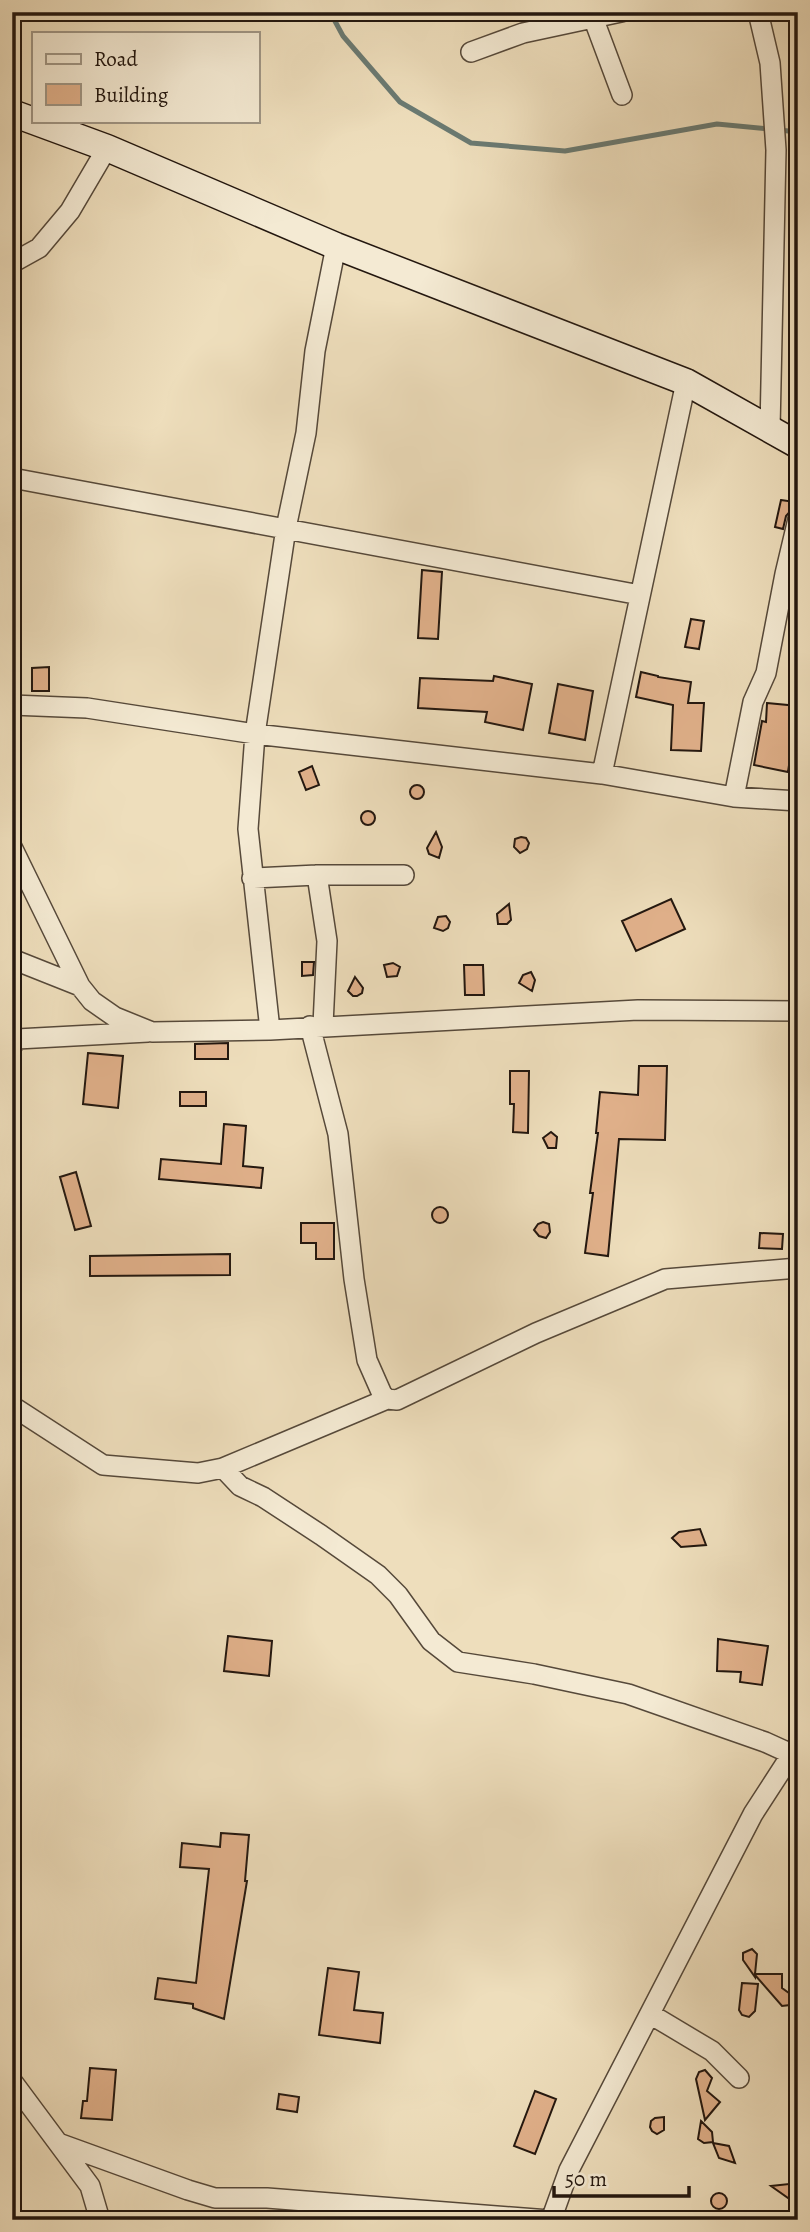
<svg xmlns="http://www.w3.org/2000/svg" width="810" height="2232" font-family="Alegreya,serif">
	<rect width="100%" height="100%" fill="#eedebc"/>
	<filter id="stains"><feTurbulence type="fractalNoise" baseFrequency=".00286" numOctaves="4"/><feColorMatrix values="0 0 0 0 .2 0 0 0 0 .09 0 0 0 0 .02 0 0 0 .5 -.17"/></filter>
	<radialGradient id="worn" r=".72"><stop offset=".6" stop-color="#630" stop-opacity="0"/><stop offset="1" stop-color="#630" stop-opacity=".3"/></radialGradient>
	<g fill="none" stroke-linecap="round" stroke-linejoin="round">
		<!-- stream -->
		<path stroke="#6a7a72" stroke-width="5" d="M330,12l13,24 57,66 71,41 94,8 152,-27 52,5
			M779,130l19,2"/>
	</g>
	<!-- building -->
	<path fill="#e1b18b" stroke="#23170f" stroke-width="2" d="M781,500l14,2 -1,5 -8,9 -3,13 -8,-2z
		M422,570l20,2 -4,67 -20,-1z
		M691,619l13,2 -5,28 -14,-2z
		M49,667v24h-17v-23z
		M641,672l17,4v1l33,5 -3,21h16l-3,48 -30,-1 2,-45 -37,-8z
		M494,676l38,8 -9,46 -38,-8 2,-10 -69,-4 2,-30 73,3z
		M558,684l35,7 -8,49 -36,-7z
		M767,703l31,3v47l-7,-1 -3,20 -34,-7 8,-44 4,1z
		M312,766l7,19 -13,5 -7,-18z
		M410 792a7 7 0 1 1 14 0a7 7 0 1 1-14 0Z
		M361 818a7 7 0 1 1 14 0a7 7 0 1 1-14 0Z
		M436,832l6,15 -3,11 -10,-4 -2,-6z
		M521,837l5,1 3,5 -2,6 -7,4 -6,-6 1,-8z
		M671,899l14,30 -49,22 -14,-30z
		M509,904l2,16 -4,4h-9l-1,-10z
		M446,916l4,6 -2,6 -5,3 -9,-3 4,-11z
		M302,962h12l-1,13 -11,1z
		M393,963l7,4 -3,9 -10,1 -3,-12z
		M464,965h19l1,30h-19z
		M531,972l4,8 -3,11 -13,-8 4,-8z
		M355,977l8,11 -1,5 -5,3h-4l-5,-5z
		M228,1043v16h-33v-15z
		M88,1053l35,3 -5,52 -35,-4z
		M639,1066h28l-2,74 -46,-1 -11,117 -23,-3 8,-60h-3l8,-60h-2l4,-41 38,3z
		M510,1071h19l-1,62 -15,-1 1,-28h-4z
		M180,1092h26v14h-26z
		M224,1124l22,2 -3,40 20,2 -2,20 -102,-9 2,-20 60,5z
		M551,1132l6,5 -1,11h-8l-5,-10z
		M76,1172l15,54 -16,4 -15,-53z
		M432 1215a8 8 0 1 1 16 0a8 8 0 1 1-16 0Z
		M543,1222l6,2 1,8 -4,6 -7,-2 -5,-6 4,-6z
		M301,1223h33v36h-18v-16h-15z
		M760,1233l23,1 -1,15 -23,-1z
		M230,1254v21l-140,1v-20z
		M700,1529l6,16 -25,2 -9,-9 7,-6z
		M228,1636l44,5 -3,35 -45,-5z
		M718,1639l50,7 -6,39 -22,-3 1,-10 -24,-1z
		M221,1833l28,2 -4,46h2l-23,138 -31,-11v-4l-38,-5 3,-21 38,5 13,-114 -29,-2 2,-24 38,4z
		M752,1949l5,5 -2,20h27v14l11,8v6l-3,3 -8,1 -27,-31v2l-12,-17v-7z
		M328,1968l31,4 -5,38 29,3 -3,30 -61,-8z
		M742,1983l16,1 -3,27 -6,6 -7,-2 -3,-5z
		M90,2068l26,2 -4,50 -31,-2 2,-17h4z
		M705,2070l7,8 -5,13 13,11 -15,18 -9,-41 3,-7z
		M535,2091l21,8 -21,55 -21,-8z
		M279,2094l20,3 -2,15 -20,-3z
		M664,2117v13l-7,4 -5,-3 -2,-4 1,-6 4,-3z
		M701,2121l11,11 1,10 -9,1 -6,-4z
		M713,2143l16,3 6,17 -16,-5z
		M798,2183v22l-27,-19z
		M711 2201a8 8 0 1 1 16 0a8 8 0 1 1-16 0Z"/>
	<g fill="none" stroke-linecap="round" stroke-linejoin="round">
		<!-- minor casing -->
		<g stroke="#56493a" stroke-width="22">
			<path id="minor" d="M591,12l31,83
				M758,12l12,51 6,87 -6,279
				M471,52l52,-19 98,-21
				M12,263l27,-15 31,-37 37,-63
				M12,478l628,117
				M12,705l75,3 168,26 347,40 132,23 64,4
				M602,774l84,-392
				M734,797l19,-95 13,-29 19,-99 13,-55
				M12,847l68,139 12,15 23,16 37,15 118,-2 368,-20 160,1
				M317,875l10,66 -4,84
				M252,878l65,-3h87
				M12,959l68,27
				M310,1026l28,108 16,145 13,81 15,34 5,5 10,1 139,-67 129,-54 133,-11
				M270,1030l-22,-201 7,-95 31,-206 20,-95 9,-82 21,-105
				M12,1046l5,-7 131,-7
				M12,1406l91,59 95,8 25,-5 164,-69
				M223,1468l17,18 23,11 58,38 57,40 20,20 33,46 27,21 76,12 94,20 137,48 33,15
				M650,2014l62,37 27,27
				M12,2081l78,105 10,34
				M61,2144l127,46 27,8h52l282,22
				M551,2220l18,-50 184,-356 44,-68"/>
		</g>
		<!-- secondary casing -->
		<g stroke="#23170f" stroke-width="29">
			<path id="secondary" d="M12,113l95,35 229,98 350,136 112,63"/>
		</g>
		<!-- minor -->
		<use href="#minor" stroke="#f4ead3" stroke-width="19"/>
		<!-- secondary -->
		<use href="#secondary" stroke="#f4ead3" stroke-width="26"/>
	</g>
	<!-- margin -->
	<rect width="810" height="2232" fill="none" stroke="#eedebc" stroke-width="42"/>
	<rect x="14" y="14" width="782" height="2204" fill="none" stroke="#23170f" stroke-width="3.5"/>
	<rect x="21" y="21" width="768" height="2190" fill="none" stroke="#23170f" stroke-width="2"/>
	<!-- legend -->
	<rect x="32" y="32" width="228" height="91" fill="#f4ead3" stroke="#a09685" stroke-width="2"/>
	<rect x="46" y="54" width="35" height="10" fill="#f4ead3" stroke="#a09685" stroke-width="2"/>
	<text x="94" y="66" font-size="21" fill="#23170f">Road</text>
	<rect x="46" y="84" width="35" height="21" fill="#e1b18b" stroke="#a09685" stroke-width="2"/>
	<text x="94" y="102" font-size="21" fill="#23170f">Building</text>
	<!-- scale -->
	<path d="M554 2186v10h135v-10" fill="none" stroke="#23170f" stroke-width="3.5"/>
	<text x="565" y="2186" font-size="21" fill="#23170f" stroke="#f4ead3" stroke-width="5" paint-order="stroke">50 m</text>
	<rect width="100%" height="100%" filter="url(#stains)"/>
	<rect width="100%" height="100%" fill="url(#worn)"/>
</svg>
